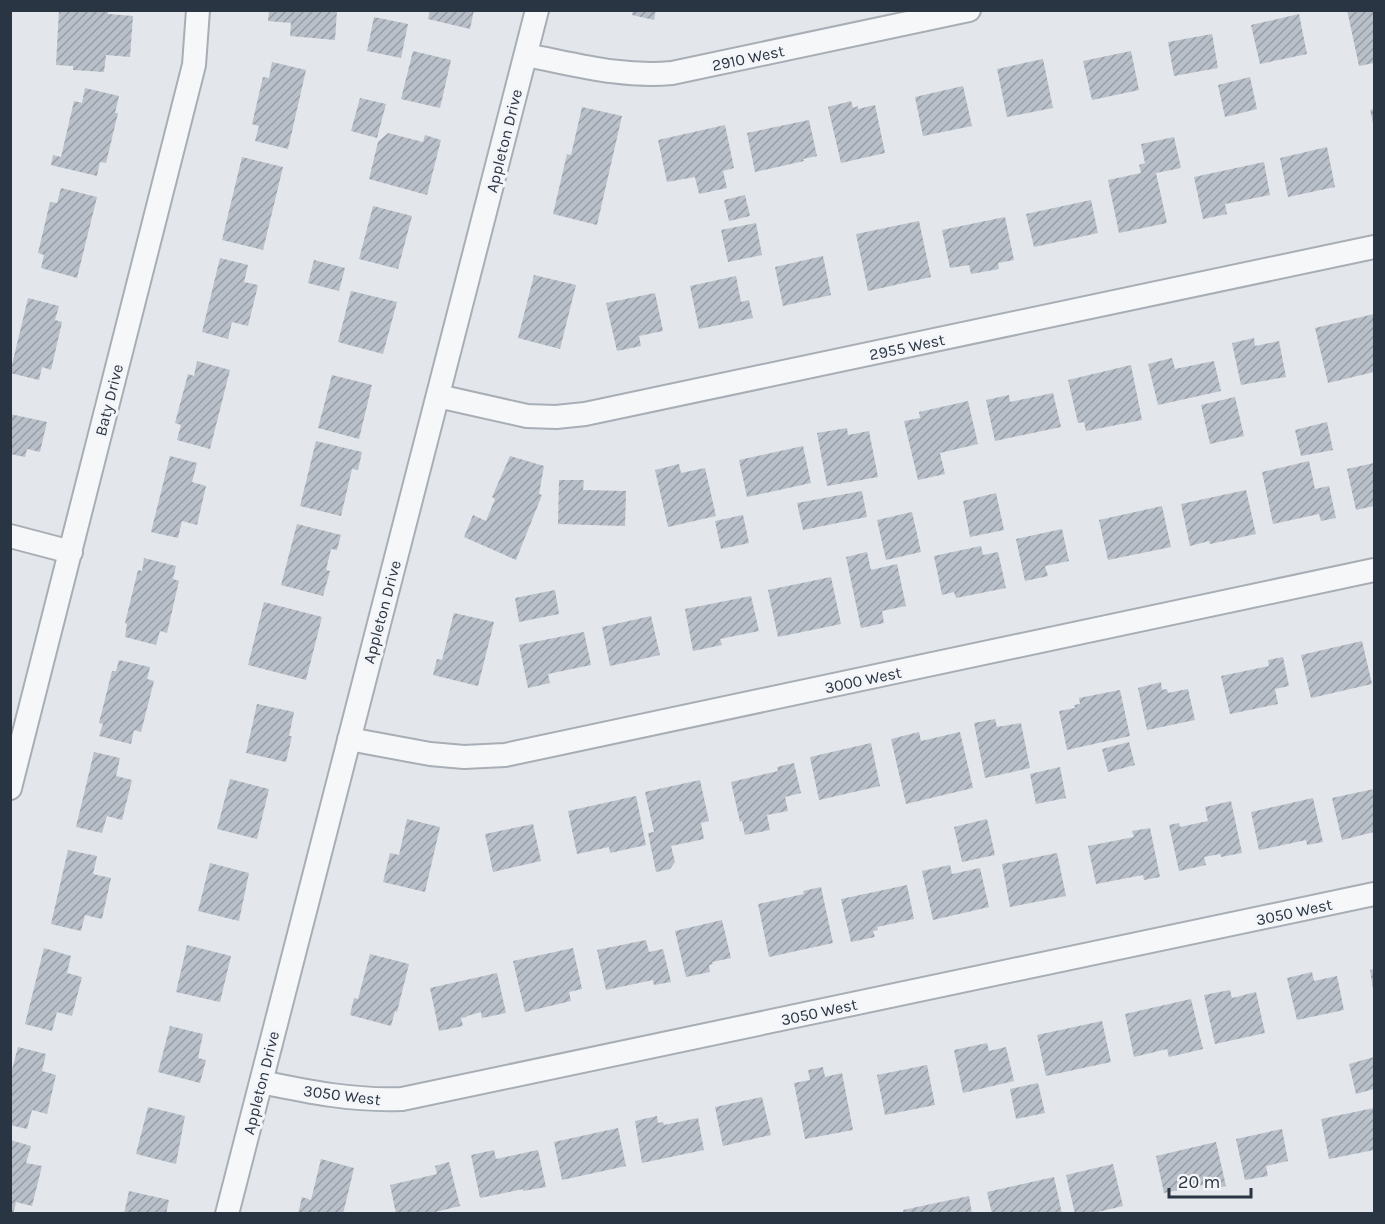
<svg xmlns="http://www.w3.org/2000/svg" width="1385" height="1224" font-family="Karla,sans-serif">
	<defs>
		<pattern id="building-hatch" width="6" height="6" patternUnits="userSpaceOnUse" patternTransform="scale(1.5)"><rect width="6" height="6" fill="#bac0c9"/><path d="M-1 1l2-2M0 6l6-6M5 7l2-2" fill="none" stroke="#979da5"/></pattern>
	</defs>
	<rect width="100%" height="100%" fill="#e3e7eb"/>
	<!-- building -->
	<path fill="url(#building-hatch)" d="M59,10h49v4l25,2 -3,41 -24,-2 -2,17 -31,-2v-4l-17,-1z
		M269,10h68l-2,30 -45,-4 1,-13 -23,-2z
		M430,10h44l-4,19 -42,-10z
		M633,10h23l-2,10 -22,-5z
		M1347,10h27v53l-15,3z
		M1299,14l8,40 -47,10 -9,-39z
		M374,17l34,7 -7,34 -34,-7z
		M1212,34l6,34 -44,8 -6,-34z
		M413,51l38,9 -11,48 -39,-9z
		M1131,51l8,39 -47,10 -9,-39z
		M1043,59l10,49 -46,9 -10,-48z
		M272,62l34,8 -18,79 -33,-8 4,-15 -7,-2 11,-47 6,1z
		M1250,77l7,32 -32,8 -7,-32z
		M963,86l9,40 -49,10 -8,-39z
		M85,88l34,8 -4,17h3l-12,50 -6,-1 -3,14 -46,-11 2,-10 8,2 13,-56 8,2z
		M360,98l26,6 -9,34 -26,-7z
		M851,101l2,7 5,-2v3l17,-4 10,48 -44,10 -13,-56z
		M582,107l40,9 -25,109 -44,-11 14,-60 4,1z
		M1374,109v18l-4,-17z
		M809,120l8,36 -14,3 1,2 -49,11 -8,-39z
		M725,125l9,43 -11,3 4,17 -28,6 -4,-17 -28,5 -9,-42z
		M388,133l35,9 2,-7 16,5 -14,55 -58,-16 9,-37z
		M1174,137l7,31 -25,5 11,50 -48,10 -11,-53 33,-7 -2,-8 6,-2 -4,-19z
		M1327,147l8,40 -47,10 -8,-39z
		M242,157l41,10 -20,83 -41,-10z
		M1264,162l6,33 -45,9 2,10 -24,5 -9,-42z
		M61,188l36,9 -20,81 -36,-10 3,-13 -6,-2 12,-51 7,1z
		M745,195l5,21 -21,5 -5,-21z
		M1091,200l7,33 -64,14 -8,-33z
		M373,206l39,10 -14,53 -39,-10z
		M1005,217l9,43 -16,3 1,6 -28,5 -2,-9 -19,3 -8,-38z
		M919,221l12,56 -63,14 -12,-57z
		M756,223l6,32 -34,7 -7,-32z
		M823,256l8,39 -48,11 -8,-39z
		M220,258l28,7 -4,17 14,3 -10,41 -16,-4 -4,17 -26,-7z
		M314,260l31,8 -6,23 -31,-8z
		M534,275l42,10 -16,64 -42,-11z
		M736,276l5,26 8,-2 4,18 -54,11 -9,-43z
		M351,291l46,11 -14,52 -45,-12z
		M655,293l8,38 -24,5 2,10 -24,5 -11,-48z
		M28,298l31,8 -4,14 7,2 -11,48 -9,-3 -3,13 -29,-7z
		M1374,314v58l-46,11 -13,-55z
		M1254,338l1,8 24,-5 7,36 -45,8 -9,-42z
		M1172,358l3,11 39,-8 7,30 -63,14 -10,-41z
		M197,361l33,9 -20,79 -33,-9 4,-15 -6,-2 13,-49 6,2z
		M1131,365l11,55 -56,11 -2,-9 -6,1 -10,-43z
		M332,375l40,10 -13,54 -41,-11z
		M1053,393l8,34 -66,14 -9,-41 23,-5 1,7z
		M1235,397l9,39 -34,8 -9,-39z
		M968,401l10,43 -38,9 5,21 -27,6 -14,-59 16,-3 -1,-6z
		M10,414l37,8 -7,30 -13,-3 -2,8 -15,-3z
		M1327,422l6,28 -32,6 -6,-26z
		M847,428l1,7 21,-4 9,46 -51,9 -10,-53z
		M316,441l46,11 -4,18 -6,-1 -11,47 -41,-10z
		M803,446l8,37 -64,14 -8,-37z
		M170,456l27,7 -5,19 14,4 -9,39 -15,-4 -4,17 -27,-6z
		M510,456l34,10 -5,28 3,1 -26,65 -52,-23 9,-22 13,6 9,-22 -3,-2z
		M1309,461l6,28 14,-3 7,32 -15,3 -2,-7 -46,10 -11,-52z
		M1374,463v43l-18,4 -9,-41z
		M679,464l2,9 24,-5 11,48 -48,11 -13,-57z
		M559,480h25l-1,10 43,1 -1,35 -67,-2z
		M1246,490l10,44 -46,10 -1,-3 -19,5 -9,-42z
		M862,491l5,26 -64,13 -6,-27z
		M996,493l8,37 -34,7 -7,-36z
		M1162,506l9,41 -63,13 -9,-40z
		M912,512l9,40 -35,8 -9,-40z
		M743,515l6,28 -28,6 -6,-28z
		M297,524l44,11 -4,15 -6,-1 -5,21 4,1 -7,25 -42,-11z
		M1062,529l7,32 -24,5 3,10 -23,5 -9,-42z
		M981,546l2,9 15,-3 8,36 -50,10 -2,-6 -12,3 -8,-39z
		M867,552l4,18 26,-6 9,42 -24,5 2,12 -23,5 -15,-71z
		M144,558l32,8 -3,13 6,2 -12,52 -7,-2 -4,14 -31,-8 2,-13 -2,-1 13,-53 4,1z
		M831,577l10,47 -63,13 -10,-47z
		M555,590l4,24 -40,8 -4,-24z
		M751,596l8,35 -39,8 2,6 -29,6 -8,-42z
		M264,602l58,15 -16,63 -58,-15z
		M454,613l40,9 -16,64 -45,-11 4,-16 5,1z
		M651,616l9,39 -50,11 -8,-39z
		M584,632l7,33 -43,9 2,9 -22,5 -9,-43z
		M1362,641l10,43 -61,14 -10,-43z
		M1283,657l6,29 -14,3 3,15 -48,10 -9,-38 48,-10 -1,-6z
		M119,660l31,7 -3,12 7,2 -13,51 -7,-2 -3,14 -32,-8 4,-12 -4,-1 13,-52h4z
		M1161,682l1,8 5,-1 1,4 20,-4 7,31 -48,10 -9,-42z
		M1120,690l10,46 -63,14 -8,-39 16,-3 -1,-3 6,-1 -1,-6z
		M257,704l37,8 -5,24h3l-6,26 -40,-9z
		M995,719l2,8 24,-4 9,45 -45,10 -11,-55z
		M919,732l2,9 39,-9 13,56 -67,16 -15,-65z
		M1129,742l6,23 -27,7 -6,-23z
		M871,743l9,43 -61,14 -9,-43z
		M94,752l26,6 -4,18 16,4 -10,40 -15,-4 -5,17 -26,-6z
		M794,763l7,30 -16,4 3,14 -21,4 3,15 -25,5 -3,-14 -2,1 -9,-40 47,-11 -1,-4z
		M1060,767l6,31 -30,6 -6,-30z
		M230,779l39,10 -12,50 -40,-10z
		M700,780l9,41 -8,2 3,16 -33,7 4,16 -5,7 -14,3 -8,-39 6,-1 -9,-40z
		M1374,789v43l-32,8 -10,-42z
		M636,796l10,49 -36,8 -1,-6 -32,7 -9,-43z
		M1313,798l10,44 -16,3 -1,-5 -47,10 -8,-38z
		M1231,801l11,52 -21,4 -1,-3 -16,3 2,8 -27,6 -10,-46 10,-2 1,4 28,-6 -3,-14z
		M407,819l33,8 -15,65 -42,-10 7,-29 9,2z
		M987,819l8,36 -33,7 -8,-35z
		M533,824l8,37 -48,11 -8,-38z
		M1150,828l10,49 -16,3 -1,-5 -47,9 -8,-38 46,-9 -2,-6z
		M68,850l29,6 -4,18 18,4 -9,41 -17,-4 -4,16 -30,-7z
		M1057,853l9,43 -56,11 -8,-43z
		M210,863l39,10 -10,48 -41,-10z
		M950,865l2,9 28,-6 9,39 -56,13 -11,-49z
		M907,885l7,34 -37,8 1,3 -5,1 2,6 -24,5 -10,-43z
		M821,887l12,56 -64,14 -11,-53 46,-10 -1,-3z
		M722,920l9,38 -19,4 1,2 -4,1 1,7 -24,5 -11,-46z
		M646,940l3,12 14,-3 8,33 -17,3 -1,-5 -47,10 -9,-40z
		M187,945l44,11 -11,46 -44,-10z
		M44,948l27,8 -4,17 15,4 -10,39 -15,-4 -5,19 -27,-7z
		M573,948l9,41 -13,3 2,9 -46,11 -12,-51z
		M370,954l39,10 -12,48 -2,-1 -4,15 -41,-11 4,-17 4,1z
		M1374,969v19l-1,1 -3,-19z
		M1312,972l2,9 23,-5 7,34 -47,10 -10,-42z
		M497,973l9,40 -24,5 -1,-6 -14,4v1l-6,1 2,8 -24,5 -9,-43z
		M1230,990l2,8 24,-6 9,41 -50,11 -11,-49z
		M1191,999l12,50 -34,8 -2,-8 -33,8 -9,-43z
		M1102,1021l9,41 -65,14 -9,-41z
		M170,1026l33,8 -5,24 8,2 -6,23 -42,-11z
		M987,1043l2,8 17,-4 8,34 -51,12 -9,-43z
		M18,1047l28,7 -4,17 14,4 -9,39 -15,-4 -5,19 -17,-4v-48z
		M1374,1057v32l-18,5 -7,-30z
		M927,1065l8,40 -50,10 -8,-40z
		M823,1067l2,10 17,-4 11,57 -48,9 -11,-56 16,-3 -2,-10z
		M1038,1083l7,30 -29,6 -6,-30z
		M762,1097l9,38 -48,11 -8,-39z
		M148,1107l37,9 -9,48 -40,-10z
		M1374,1108v42l-45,9 -8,-40z
		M657,1116l1,7 5,-1 1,3 34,-7 6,32 -62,13 -7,-42z
		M618,1128l8,38 -64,14 -8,-38z
		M1282,1129l6,32 -22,5 2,10 -23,4 -9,-41z
		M10,1140l21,6 -5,17 16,3 -10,40 -16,-4 -3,12h-3z
		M1216,1142l10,44 -17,4 -1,-6 -44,9 -8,-37z
		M494,1150l2,9 42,-9 8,37 -23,4v-2l-43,9 -9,-43z
		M321,1159l33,9 -11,46h-45l4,-17 9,3z
		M449,1162l11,44 -33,8h-31l-6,-29 47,-11 -2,-8z
		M1113,1164l10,42 -34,8h-14l-9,-39z
		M1054,1177l8,37h-70l-5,-22z
		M129,1191l40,9 -3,14h-42z
		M969,1196l3,18h-68l-1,-4z"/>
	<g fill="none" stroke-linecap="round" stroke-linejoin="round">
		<!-- minor casing -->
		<g stroke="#a8aeb6" stroke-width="26">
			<path id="minor" d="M526,55c48,9 96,23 146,18l297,-63
				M438,396l89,20 29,1 29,-3 789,-167
				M10,536l61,16
				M349,739l81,15 34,3 41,-2 869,-185
				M10,788l184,-723 4,-55
				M261,1082c48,10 93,19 141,17l972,-205
				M227,1214l310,-1204"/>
		</g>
		<!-- minor -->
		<use href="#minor" stroke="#f6f7f9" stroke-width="22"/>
	</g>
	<g text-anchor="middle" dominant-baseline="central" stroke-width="6" stroke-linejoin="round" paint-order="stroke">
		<!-- street labels -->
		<g font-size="16" fill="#2a3544" stroke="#f3f5f8">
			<text transform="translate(748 58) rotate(-12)">2910 West</text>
			<text transform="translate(504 141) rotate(-76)">Appleton Drive</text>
			<text transform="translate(907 347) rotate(-12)">2955 West</text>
			<text transform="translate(109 400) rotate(-76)">Baty Drive</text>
			<text transform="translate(382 612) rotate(-75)">Appleton Drive</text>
			<text transform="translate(863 680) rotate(-12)">3000 West</text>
			<text transform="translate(1294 912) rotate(-12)">3050 West</text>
			<text transform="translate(819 1012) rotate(-12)">3050 West</text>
			<text transform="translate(261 1083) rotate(-76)">Appleton Drive</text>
			<text transform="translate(342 1095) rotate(7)">3050 West</text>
		</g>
	</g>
	<!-- border -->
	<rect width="1385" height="1224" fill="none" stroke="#2a3544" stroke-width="24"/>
	<!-- scale -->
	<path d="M1169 1188v9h82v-9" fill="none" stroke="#2a3544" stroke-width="3"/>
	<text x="1178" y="1188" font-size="18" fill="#2a3544" stroke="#f3f5f8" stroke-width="4.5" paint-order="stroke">20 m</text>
</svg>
